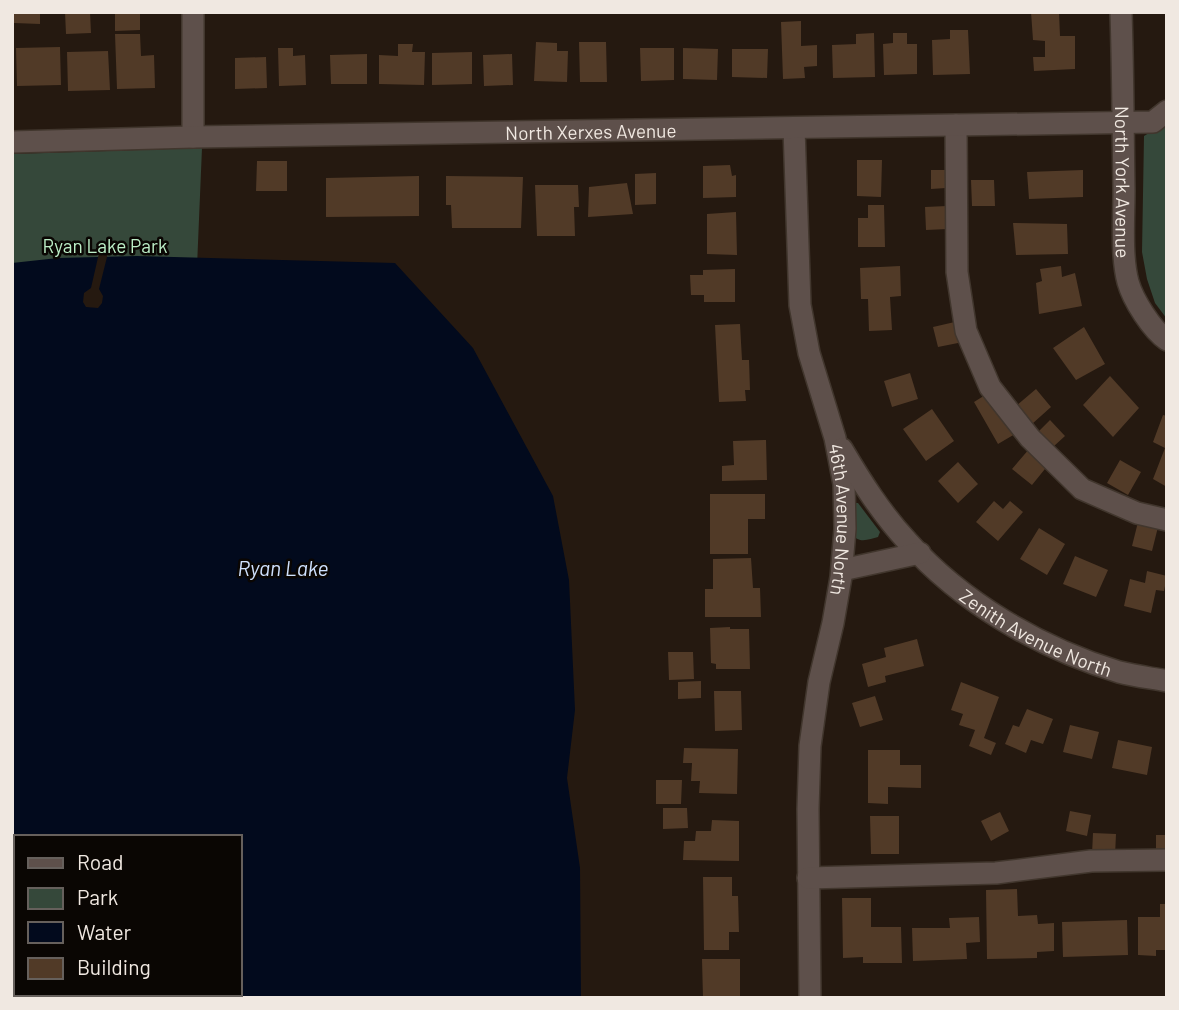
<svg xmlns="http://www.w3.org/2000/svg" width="1179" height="1010" font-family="Barlow,sans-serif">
	<rect width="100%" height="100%" fill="#251910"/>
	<!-- green -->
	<path fill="#35483a" d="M1167,122v197l-12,-16 -8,-24 -5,-27 2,-116z
		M202,148l-29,689h-157v157h151l-155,4v-844z
		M856,503h2l22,29 -2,5c-8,2 -19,7 -25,-2l-1,-30z"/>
	<!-- water -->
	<path fill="#020a1d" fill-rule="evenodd" d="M137,256l258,7 78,85 80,148 16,84 6,130 -8,68 13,90 1,130h-569v-735l46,-5zM16,837h224v157h-224z"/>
	<!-- pier -->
	<path fill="#251910" d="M99,253h9l-9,36 4,7 -1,7 -4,5 -12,-1 -3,-5 1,-9 7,-5z"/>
	<!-- building -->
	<path fill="#513a27" d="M14,12h26v12l-26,-1z
		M65,12h25l1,21 -25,1z
		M115,12h25v18l-25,1z
		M1031,12h28l1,24h15v33l-41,2 -1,-14h12v-16l-12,-1z
		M801,21v25l16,-1v21l-13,1 1,11 -22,1 -2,-57z
		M950,30h18l2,44 -37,1 -1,-35 18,-1z
		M874,33l1,44 -42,1 -1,-33 24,-1v-10z
		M893,33h14v11h10v30l-33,1 -1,-31 10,-1z
		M115,34h25l1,22 13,-1 1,33 -38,1z
		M536,42l21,1v8h11l-1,31 -33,-1z
		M579,42h27l1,40h-27z
		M398,44h15l-1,8h13l-1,33 -45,-1v-29l19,1z
		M60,47l1,38 -44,1 -1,-38z
		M278,48h15v8l12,-1 1,30 -27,1z
		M640,48h34v32l-33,1z
		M683,48l35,1 -1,31 -34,-1z
		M732,49h36l-1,29 -35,-1z
		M108,51l2,39 -42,1 -1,-39z
		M472,52v32l-40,1v-32z
		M367,54v30h-36l-1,-29z
		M512,54l1,31 -29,1 -1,-31z
		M266,57l1,31 -32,1v-31z
		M857,160h25l-1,37 -24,-1z
		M257,161h30v30h-31z
		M730,165l2,11 4,-1v22l-33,1v-32z
		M931,170h15v18l-15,1z
		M1083,170v27l-54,2 -2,-27z
		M656,173v31l-21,1v-31z
		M419,176v40l-93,1v-39z
		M446,176l77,1 -2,51h-69l-1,-23h-5z
		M971,180h23l1,26h-23z
		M627,183l6,31 -45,3 1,-30z
		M535,185h43l1,22h-5l1,29h-38z
		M868,205h16l1,42h-27v-29h10z
		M947,206l1,23 -22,1 -1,-23z
		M736,212l1,43 -30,-1v-40z
		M1013,223l54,1 1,30 -52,1z
		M900,266l1,30 -11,1 2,33 -23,1 -1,-32h-7l-1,-31z
		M1061,266l1,11 13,-4 7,33 -43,8 -3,-31 6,-2 -2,-12z
		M735,269v33h-31v-7h-13l-1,-20h13v-5z
		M959,321l4,21 -25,5 -5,-20z
		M740,324l2,36h7l1,30h-5l1,11 -27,1 -4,-77z
		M1084,327l21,37 -29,16 -23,-32z
		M910,373l8,26 -26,8 -8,-26z
		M1110,376l29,32 -26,29 -30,-32z
		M1036,389l15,18 -19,17 -16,-18z
		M990,392l25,42 -17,10 -24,-42z
		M932,409l22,32 -28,20 -23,-32z
		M1163,415l4,1v71l-14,-8 12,-31 -12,-6z
		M1050,420l15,16 -12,11 -15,-15z
		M766,440l1,40 -45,1v-15l12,-1 -1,-24z
		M1030,448l19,16 -17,21 -20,-16z
		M1120,460l21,12 -13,23 -21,-12z
		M958,462l20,22 -20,19 -20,-22z
		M710,494h55v25h-17v35h-38z
		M994,501l9,8 7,-8 13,11 -25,29 -22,-19z
		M1139,518l20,5 -7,28 -20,-5z
		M1039,528l26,16 -18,31 -27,-16z
		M1075,556l33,14 -12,27 -33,-13z
		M751,558l2,30h7l1,29h-56v-28h8v-30z
		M1147,571l20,5 -3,15 -8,-1 -5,23 -27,-7 6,-27 15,4z
		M730,627v2h19l1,40h-34v-5l-5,-1 -1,-35z
		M917,639l7,27 -39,10 1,6 -18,5 -6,-23 24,-7 -2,-9z
		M668,652h25l1,27 -25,1z
		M701,681v17l-23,1v-17z
		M961,682l38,15 -15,41 12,5 -5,12 -22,-9 6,-16 -16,-5 4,-11 -12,-4z
		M714,691h27l1,39 -27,1z
		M875,696l8,24 -23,7 -8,-24z
		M1027,709l26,10 -10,25 -12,-4 -5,13 -21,-9 8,-19 6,2z
		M1070,725l29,7 -7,27 -29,-7z
		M1118,740l34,7 -5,28 -35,-7z
		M684,748l54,1 -1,45 -38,-1 1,-12h-9l1,-18h-9z
		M868,750h32v15h21v23l-33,-1v17l-20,-1z
		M656,780h26l-1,24h-25z
		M663,808h24l1,20 -25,1z
		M1070,811l21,4 -4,21 -21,-5z
		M1000,812l9,19 -18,10 -10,-20z
		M870,816h29v38h-28z
		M712,820l27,1v40l-56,-1 1,-19h11l1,-10h15z
		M1093,833l23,1 -1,22 -23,-2z
		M1156,835h11v19h-11z
		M703,877h29v19h6l1,36h-10v18h-25z
		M1017,889l1,27 19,-1 1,9 16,-1v28l-17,1v6l-50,1 -1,-69z
		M842,898h29v29h30l1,36h-39v-6l-20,1z
		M1160,904h7v46h-11v6l-18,-1v-38h22z
		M979,917l1,25 -14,1 1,16 -54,2 -1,-33h38l-1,-10z
		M1127,920l1,35 -65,2 -1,-35z
		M702,959h38v39h-37z"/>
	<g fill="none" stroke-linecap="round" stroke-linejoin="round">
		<!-- minor casing -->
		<g stroke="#41362d" stroke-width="24">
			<g id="minor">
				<path d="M193,12v125"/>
				<path id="s1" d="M1121,12c2,60 2,119 3,179 0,27 -3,65 4,91 5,18 24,48 39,58"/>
				<path d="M956,125l1,147 9,59 24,56 40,51 52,51 55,24 30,7"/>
				<path id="s2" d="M794,128l6,177 9,48 26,85 9,46 1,45 -4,48 -8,46 -14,59 -9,64 -2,63 2,189"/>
				<path id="s3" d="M12,142l181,-5 960,-15 14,-11"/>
				<path id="s4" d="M842,449c19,32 39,64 65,92 55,62 133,107 212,131 16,4 32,6 48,9"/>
				<path d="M842,570l78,-17"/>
				<path d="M808,878l188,-5 95,-12 76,-1"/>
			</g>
		</g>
		<!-- minor -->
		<use href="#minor" stroke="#5e504b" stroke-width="21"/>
	</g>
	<g text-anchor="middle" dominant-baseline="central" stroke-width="5" stroke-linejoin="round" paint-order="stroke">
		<!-- street labels -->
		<g font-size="19" fill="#f0e8e1" stroke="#0a0603">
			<text stroke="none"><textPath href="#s3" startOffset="579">North Xerxes Avenue</textPath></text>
			<text stroke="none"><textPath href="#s1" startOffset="170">North York Avenue</textPath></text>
			<text stroke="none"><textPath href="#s2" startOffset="397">46th Avenue North</textPath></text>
			<text stroke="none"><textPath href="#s4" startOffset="273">Zenith Avenue North</textPath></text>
		</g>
		<!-- park labels -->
		<g font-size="19" fill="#bceec7" stroke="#0a0603">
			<text x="105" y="245">Ryan Lake Park</text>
		</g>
		<!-- water labels -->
		<g font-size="21" font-style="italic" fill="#cfe1fe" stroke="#0a0603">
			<text x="283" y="567">Ryan Lake</text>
		</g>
	</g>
	<!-- border -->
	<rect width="1179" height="1010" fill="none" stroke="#f0e8e1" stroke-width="28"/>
	<!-- legend -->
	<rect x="14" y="835" width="228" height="161" fill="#0a0603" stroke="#66605c" stroke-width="2"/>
	<rect x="28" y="858" width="35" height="10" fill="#5e504b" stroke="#66605c" stroke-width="2"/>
	<text x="77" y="870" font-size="21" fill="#f0e8e1">Road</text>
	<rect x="28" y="888" width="35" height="21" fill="#35483a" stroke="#66605c" stroke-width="2"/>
	<text x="77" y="905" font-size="21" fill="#f0e8e1">Park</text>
	<rect x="28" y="922" width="35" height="21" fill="#020a1d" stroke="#66605c" stroke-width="2"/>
	<text x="77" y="940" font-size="21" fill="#f0e8e1">Water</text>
	<rect x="28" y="958" width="35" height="21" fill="#513a27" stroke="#66605c" stroke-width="2"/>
	<text x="77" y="975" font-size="21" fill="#f0e8e1">Building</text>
</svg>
